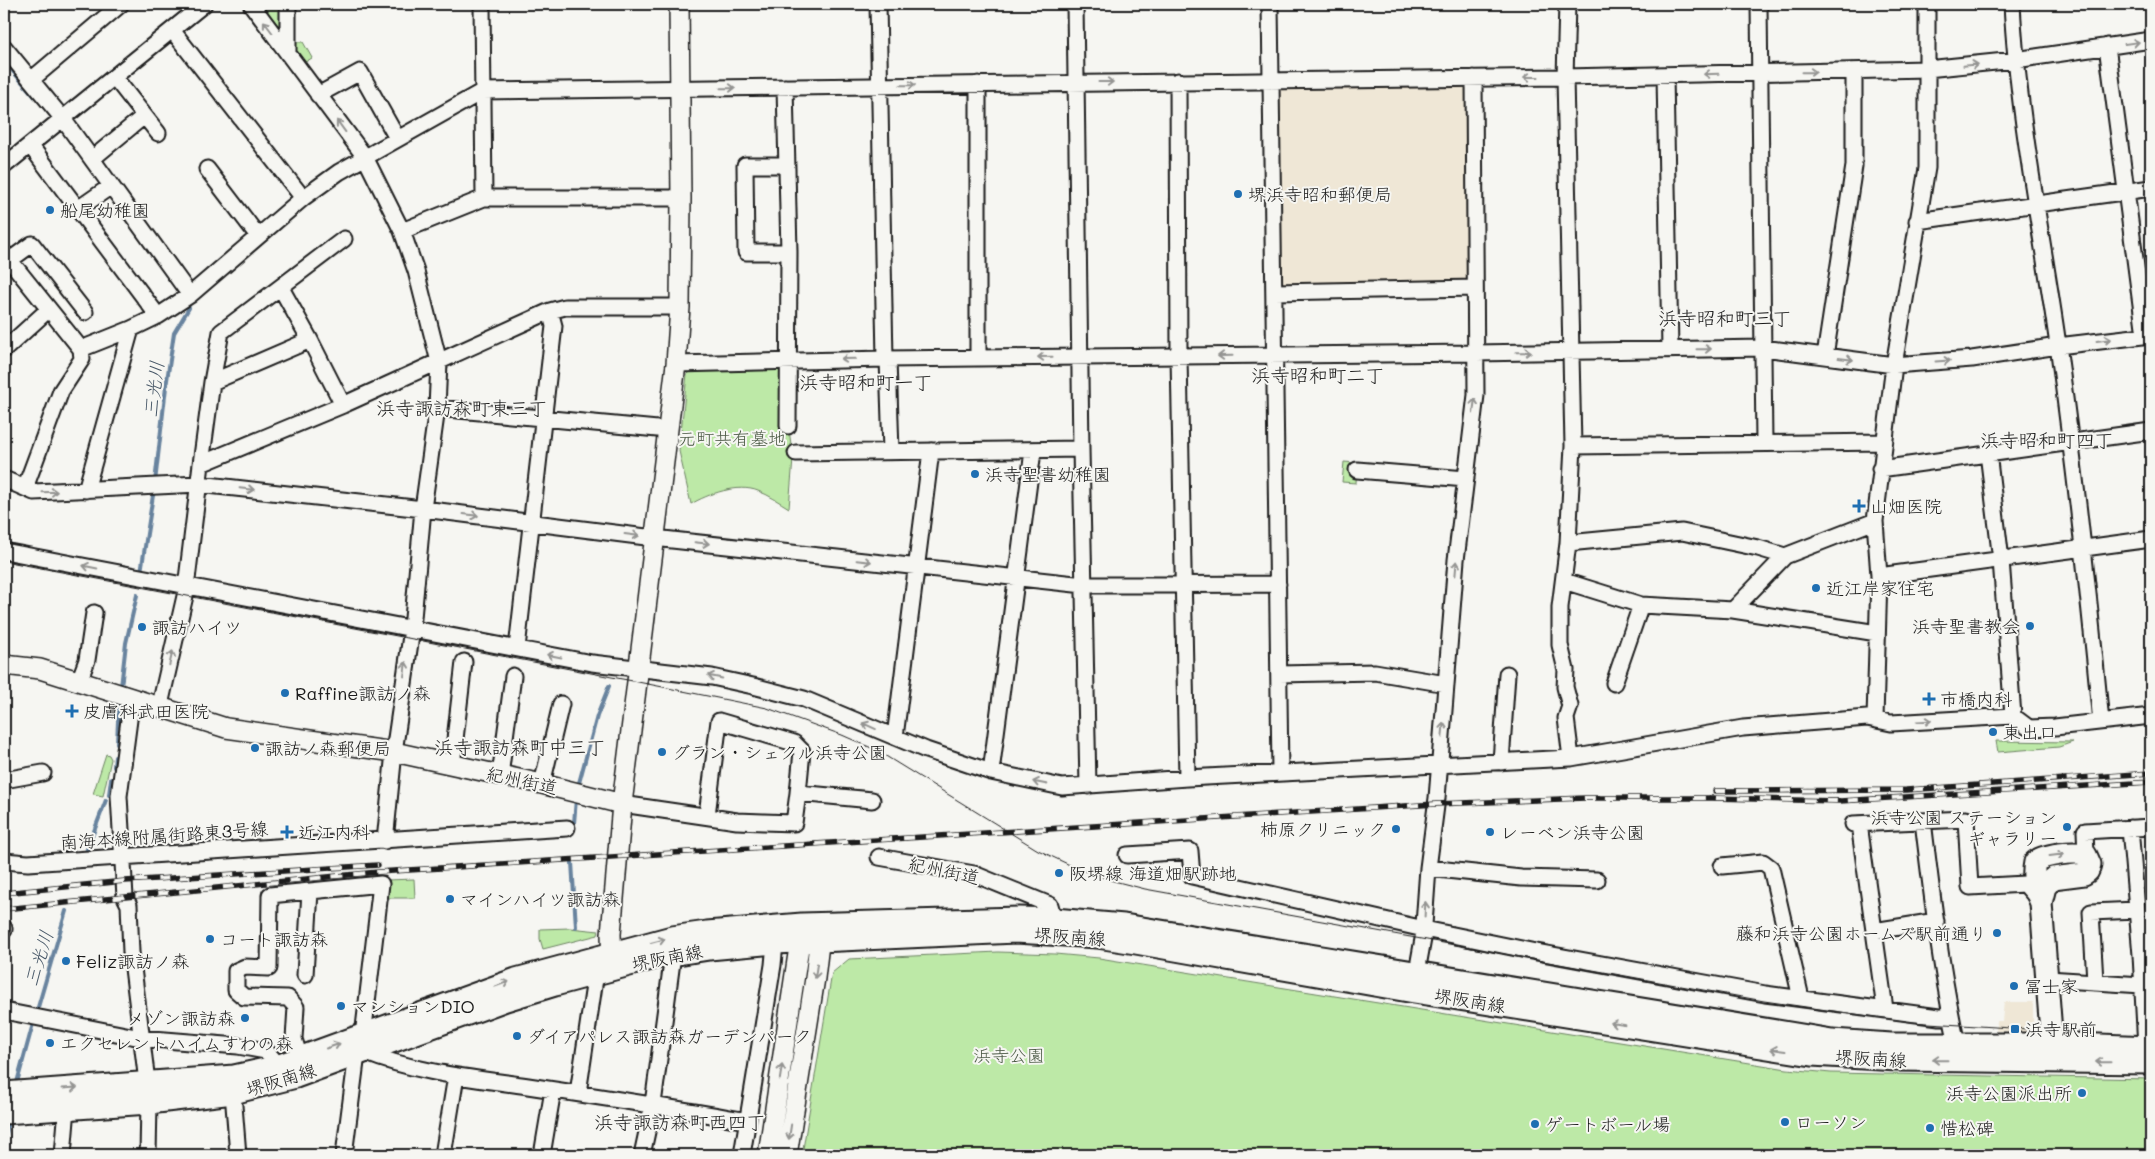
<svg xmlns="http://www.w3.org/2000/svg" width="2155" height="1159" font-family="Mali,'Klee One',sans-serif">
	<rect width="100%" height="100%" fill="#f6f6f2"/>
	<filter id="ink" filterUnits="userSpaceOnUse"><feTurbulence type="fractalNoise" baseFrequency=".02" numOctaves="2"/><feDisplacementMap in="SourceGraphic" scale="10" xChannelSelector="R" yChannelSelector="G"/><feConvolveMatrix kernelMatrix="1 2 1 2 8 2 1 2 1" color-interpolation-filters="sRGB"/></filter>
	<g filter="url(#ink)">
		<!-- built -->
		<path fill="#efe7d6" d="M1474,78l1,210 -200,4 -3,-211z
			M2004,1002h29v24l-2,1 -1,5 -34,-1 1,-10h5z"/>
		<!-- green -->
		<path fill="#bde9a7" stroke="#6c8262" d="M256,4h26l1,31z
			M294,42h9l9,16 -10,6 -8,-10z
			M777,367l4,4 12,88 -4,49c-10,-6 -20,-13 -31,-17 -20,-8 -50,3 -67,13l-12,-53 8,-77 6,-6z
			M1344,462l13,1 -1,20 -14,-1z
			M1996,741l77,1 -14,5 -61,5z
			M106,754l3,1 2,4 -8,37 -10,-2z
			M414,879l1,19h-29l1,-18z
			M570,928l29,3 -1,4 -55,14 -3,-10v-10z
			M998,952l57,2 44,4 688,111 44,4 320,6v76h-1349l30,-182 17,-14z"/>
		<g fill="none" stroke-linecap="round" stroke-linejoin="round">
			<!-- stream -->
			<path stroke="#67839e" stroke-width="4" d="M4,61l31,36
				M155,482l11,-95 8,-54 15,-25 -2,-6
				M141,572l13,-83
				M121,687l5,-44 11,-48
				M117,743l2,-43
				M114,767l1,-10
				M579,783l18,-67 12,-30
				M109,795l2,-16
				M574,823l2,-24
				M86,852l20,-52
				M572,862l4,65
				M36,1014l30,-103
				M16,1086l18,-66
				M4,1143l5,-24"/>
			<!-- minor casing -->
			<g stroke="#1c1c1c" stroke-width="19">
				<path id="minor" d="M251,4l114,153 37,74 14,40 23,91 -2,46 -14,101 -11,120 -18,123 -9,89
					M288,4v50
					M482,4l2,194
					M878,4l7,355
					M1075,4l6,445 7,337
					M1270,4l10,769
					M1567,4l-2,73 8,369 -5,97 -8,64v38l6,25 -1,17 5,19 -4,12 5,40
					M1759,4l5,439
					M2012,4c6,114 30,228 46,341 17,125 31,251 43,377
					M172,30l131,168
					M2107,46l38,289
					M4,47l59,72 127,176
					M1665,75l5,275
					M115,78l43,55
					M31,80l90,-76
					M1178,81l1,275 8,422
					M978,84v273
					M785,87l4,165 -1,174
					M318,95l42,-23 37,66
					M30,145l128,171
					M92,159l52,-43
					M787,165h-42l1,87h43
					M4,166l200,-162
					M207,169l51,67
					M78,209l33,-23
					M1917,221l234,-33
					M402,231l82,-33h197
					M4,253l77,96 1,10 -21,32 -36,97
					M10,260l22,-16 53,68
					M281,288l29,52
					M1275,292l200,-4
					M81,349l50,-20
					M4,350l45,-41
					M1825,356l29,-190v-95
					M888,359l3,93
					M676,364l209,-5 591,-6 287,-5 131,17 78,-6 86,-13 93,-11
					M212,382l9,-50 123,-93
					M437,408l231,22
					M1573,446l310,-4
					M796,453l285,-4
					M1988,453l13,107 12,156
					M201,464l11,-82 98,-42 33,65
					M1880,469l271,-38
					M1357,470l109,9
					M4,479l30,13 165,-8 224,25 231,29 430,47 194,-1
					M86,490l45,-161 27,-13 32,-21 113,-97 36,-26 144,-81 1082,-14 362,-8 88,-9 136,-20
					M1568,543l114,-11 76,16 27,8
					M4,551l588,112 120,14 41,9 51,13 122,51 65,22 71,15 125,-9 384,-20 172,-30 124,-10 24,5 122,-7 16,12 26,-1 96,-11
					M1879,576l272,-37
					M1564,581l77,24 92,5 52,-54 90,-35
					M1733,610l144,23
					M517,648l37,-322 -4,-15
					M1279,674l96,-2 71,12
					M79,681l8,-21 7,-47
					M1614,683l27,-78
					M132,697l-13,99 6,101 4,8 2,47 16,130 2,21 -1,52
					M160,705l25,-109 16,-132 142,-59 207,-94 15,-4h115
					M1875,719l4,-143 -4,-55 19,-156 33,-197v-164
					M895,737l36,-286
					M1501,762l6,-88
					M452,765l12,-103
					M991,772l42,-321
					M500,776l13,-100
					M4,780l39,-7
					M542,784l19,-80
					M622,804l115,17 57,2 4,-30 74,7
					M707,815l12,-94 75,22 8,8 -4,42
					M1923,821c9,75 18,150 34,223
					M1853,824l113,-5 4,68 55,-3 12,14
					M1859,824l26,185
					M2130,828l11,127 5,92
					M1127,855l63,-4 2,25 232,53 107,22 234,43 174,23 11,-1
					M2086,855l-1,-24 66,-4
					M879,857l95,17 76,31 4,14
					M4,861l24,2 539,-35
					M1722,866l41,-4 8,6 30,130
					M1428,868l93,10 76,2
					M4,928v2
					M1874,931l62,-10
					M305,975l5,-84
					M2048,979l94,6
					M2095,981l-4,-69 46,-2
					M1415,983l8,-44 5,-71 9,-70 19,-238 20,-165 -2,-317
					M4,1011l137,27 97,8 28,5 7,8 1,8
					M364,1052c52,21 109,26 164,34 73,11 146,22 219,35
					M300,1058l-6,-19 2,-32 -8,-9 -44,-1 -8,-7v-19l9,-4 24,1 1,-73 111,-11 -18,152
					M233,1093l5,62
					M578,1093l18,-121
					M63,1155l4,-47
					M344,1155l13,-101
					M443,1155l13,-79
					M542,1155l11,-65
					M642,1155l11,-51 20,-150
					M742,1155l31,-190 2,-22"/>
			</g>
			<!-- tertiary casing -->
			<g stroke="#1c1c1c" stroke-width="22">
				<path id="tertiary" d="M4,665l36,4 186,59 168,24 148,32 80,20
					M612,967l-1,-33 11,-130 54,-440 4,-57 1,-109 -2,-194
					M768,1155l34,-228
					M787,1155l28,-177 6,-51"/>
			</g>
			<!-- secondary casing -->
			<g stroke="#1c1c1c" stroke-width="25">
				<path id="secondary" d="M2041,903l4,-16 8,-9 31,-4 4,-3 2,-7 -4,-9c-9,-5 -44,0 -51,7 -3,14 0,28 6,41l12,155
					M4,1093l230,-17 40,-9 242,-88 156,-42 35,-5 95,-8 217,-6 35,1 70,6 708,115 59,4h183l77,3
					M4,1113l145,-10 84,-10 63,-16 210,-77 49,-15 104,-28 50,-8 66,-6 241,-11 81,5 39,6 278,49 398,63 85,5 254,3"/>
			</g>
			<!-- minor -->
			<use href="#minor" stroke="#f6f6f2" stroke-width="15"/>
			<!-- tertiary -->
			<use href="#tertiary" stroke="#f6f6f2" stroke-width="19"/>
			<!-- secondary -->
			<use href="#secondary" stroke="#f6f6f2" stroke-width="21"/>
			<!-- tram -->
			<path stroke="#1c1c1c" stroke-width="1" d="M4,561l634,121 129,26 75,27 34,15 162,100 36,17 36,13 35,9 619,112 147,21 117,7"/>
			<!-- rail casing -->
			<g stroke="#1c1c1c" stroke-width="5.5">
				<path id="rail" d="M1715,791l191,-1 245,-17
					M4,893l121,-12 253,-16
					M4,909l374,-37 1058,-68 149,-6h127l128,3 311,-19"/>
			</g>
			<!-- rail -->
			<use href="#rail" stroke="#f6f6f2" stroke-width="4" stroke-dasharray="11" stroke-linecap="butt"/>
		</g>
		<!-- one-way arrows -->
		<defs><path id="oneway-shaft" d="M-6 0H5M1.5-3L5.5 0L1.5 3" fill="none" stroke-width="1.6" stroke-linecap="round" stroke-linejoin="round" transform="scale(1.25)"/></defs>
		<g stroke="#949492">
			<use href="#oneway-shaft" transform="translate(268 27) rotate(-127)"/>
			<use href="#oneway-shaft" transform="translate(2132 43) rotate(-8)"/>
			<use href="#oneway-shaft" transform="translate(1971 65) rotate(-6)"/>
			<use href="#oneway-shaft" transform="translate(1809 72) rotate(-1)"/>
			<use href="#oneway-shaft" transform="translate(1711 74) rotate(178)"/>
			<use href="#oneway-shaft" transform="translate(1531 77) rotate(180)"/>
			<use href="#oneway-shaft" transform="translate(1106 82)"/>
			<use href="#oneway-shaft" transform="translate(908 85) rotate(-1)"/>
			<use href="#oneway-shaft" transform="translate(728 88) rotate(-1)"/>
			<use href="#oneway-shaft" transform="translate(341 126) rotate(-126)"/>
			<use href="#oneway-shaft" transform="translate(2104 340) rotate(-7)"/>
			<use href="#oneway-shaft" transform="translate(1704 349) rotate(-1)"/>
			<use href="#oneway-shaft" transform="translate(1524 352) rotate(-1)"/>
			<use href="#oneway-shaft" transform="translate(1225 356) rotate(179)"/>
			<use href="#oneway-shaft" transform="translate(1045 357) rotate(179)"/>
			<use href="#oneway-shaft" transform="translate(848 359) rotate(179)"/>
			<use href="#oneway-shaft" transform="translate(1846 359) rotate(7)"/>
			<use href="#oneway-shaft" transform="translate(1943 361) rotate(-4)"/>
			<use href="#oneway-shaft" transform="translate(1474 406) rotate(-83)"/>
			<use href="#oneway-shaft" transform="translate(247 489) rotate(6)"/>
			<use href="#oneway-shaft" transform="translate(50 492) rotate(-2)"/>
			<use href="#oneway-shaft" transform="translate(471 515) rotate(7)"/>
			<use href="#oneway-shaft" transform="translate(632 535) rotate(7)"/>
			<use href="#oneway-shaft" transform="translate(702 543) rotate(6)"/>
			<use href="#oneway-shaft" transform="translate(864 561) rotate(6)"/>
			<use href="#oneway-shaft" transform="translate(90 567) rotate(-169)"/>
			<use href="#oneway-shaft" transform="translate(1456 568) rotate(-85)"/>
			<use href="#oneway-shaft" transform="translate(554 656) rotate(-168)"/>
			<use href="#oneway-shaft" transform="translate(171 658) rotate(-77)"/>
			<use href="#oneway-shaft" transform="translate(405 669) rotate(-83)"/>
			<use href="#oneway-shaft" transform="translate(715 677) rotate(-169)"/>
			<use href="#oneway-shaft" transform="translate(1924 721) rotate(-3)"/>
			<use href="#oneway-shaft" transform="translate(869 726) rotate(-156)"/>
			<use href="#oneway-shaft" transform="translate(1443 730) rotate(-85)"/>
			<use href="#oneway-shaft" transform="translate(1040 783) rotate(-169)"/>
			<use href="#oneway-shaft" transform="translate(2057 855) rotate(-7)"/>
			<use href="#oneway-shaft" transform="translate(1425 909) rotate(-87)"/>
			<use href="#oneway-shaft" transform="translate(658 941) rotate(-15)"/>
			<use href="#oneway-shaft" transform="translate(816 971) rotate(98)"/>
			<use href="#oneway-shaft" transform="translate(502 984) rotate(-20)"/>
			<use href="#oneway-shaft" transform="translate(1618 1024) rotate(-170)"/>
			<use href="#oneway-shaft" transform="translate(333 1046) rotate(-19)"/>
			<use href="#oneway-shaft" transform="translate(1778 1050) rotate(-172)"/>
			<use href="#oneway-shaft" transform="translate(1940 1060) rotate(-179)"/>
			<use href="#oneway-shaft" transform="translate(2103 1062) rotate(-179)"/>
			<use href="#oneway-shaft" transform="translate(781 1072) rotate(-81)"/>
			<use href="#oneway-shaft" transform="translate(70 1088) rotate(-4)"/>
			<use href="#oneway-shaft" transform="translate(790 1132) rotate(99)"/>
		</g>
	</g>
	<!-- markers -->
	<g fill="#1f6fb2" stroke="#f6f6f2" stroke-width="2">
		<circle cx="1238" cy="194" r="5"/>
		<circle cx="50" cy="210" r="5"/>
		<circle cx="975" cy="474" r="5"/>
		<path d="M1856.5 498.5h5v5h5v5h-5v5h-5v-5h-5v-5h5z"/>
		<circle cx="1816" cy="588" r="5"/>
		<circle cx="2030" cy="626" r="5"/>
		<circle cx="142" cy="627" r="5"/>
		<circle cx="285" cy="693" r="5"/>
		<path d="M1926.5 691.5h5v5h5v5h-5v5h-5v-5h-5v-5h5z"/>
		<path d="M69.5 703.5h5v5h5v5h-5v5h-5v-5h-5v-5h5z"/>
		<circle cx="1993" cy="732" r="5"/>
		<circle cx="255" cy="748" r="5"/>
		<circle cx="662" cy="752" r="5"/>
		<circle cx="2067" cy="827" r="5"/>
		<circle cx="1396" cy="829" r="5"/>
		<path d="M284.5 824.5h5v5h5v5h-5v5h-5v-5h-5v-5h5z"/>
		<circle cx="1490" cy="832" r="5"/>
		<circle cx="1059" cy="873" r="5"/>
		<circle cx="450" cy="899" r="5"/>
		<circle cx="1997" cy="933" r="5"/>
		<circle cx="210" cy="939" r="5"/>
		<circle cx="66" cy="961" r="5"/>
		<circle cx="2014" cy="986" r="5"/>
		<circle cx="341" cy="1006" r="5"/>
		<circle cx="245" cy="1018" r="5"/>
		<rect x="2010" y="1024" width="10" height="10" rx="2.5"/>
		<circle cx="517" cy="1036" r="5"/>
		<circle cx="50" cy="1043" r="5"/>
		<circle cx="2082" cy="1093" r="5"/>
		<circle cx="1785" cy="1122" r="5"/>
		<circle cx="1535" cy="1124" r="5"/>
		<circle cx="1930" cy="1128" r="5"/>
	</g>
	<g text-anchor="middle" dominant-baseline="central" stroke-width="4" stroke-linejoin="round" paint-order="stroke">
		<!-- poi labels -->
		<g font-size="18" fill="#1c1c1c" stroke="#f6f6f2" text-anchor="start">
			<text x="1248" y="194">堺浜寺昭和郵便局</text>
			<text x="60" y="210">船尾幼稚園</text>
			<text x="985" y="474">浜寺聖書幼稚園</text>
			<text x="1870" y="506">山畑医院</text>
			<text x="1826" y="588">近江岸家住宅</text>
			<text x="2020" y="626" text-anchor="end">浜寺聖書教会</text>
			<text x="152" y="627">諏訪ハイツ</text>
			<text x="295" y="693">Raffine諏訪ノ森</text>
			<text x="1940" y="699">市橋内科</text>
			<text x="83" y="711">皮膚科武田医院</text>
			<text x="2003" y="732">東出口</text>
			<text x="265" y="748">諏訪ノ森郵便局</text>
			<text x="672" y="752">グラン・シェクル浜寺公園</text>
			<text x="2057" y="817" text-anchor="end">浜寺公園 ステーション<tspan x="2057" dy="21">ギャラリー</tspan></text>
			<text x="1386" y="829" text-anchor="end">柿原クリニック</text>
			<text x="298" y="832">近江内科</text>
			<text x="1500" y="832">レーベン浜寺公園</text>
			<text x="1069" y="873">阪堺線 海道畑駅跡地</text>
			<text x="460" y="899">マインハイツ諏訪森</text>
			<text x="1987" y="933" text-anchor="end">藤和浜寺公園ホームズ駅前通り</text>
			<text x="220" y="939">コート諏訪森</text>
			<text x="76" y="961">Feliz諏訪ノ森</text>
			<text x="2024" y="986">冨士家</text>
			<text x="351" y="1006">マンションDIO</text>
			<text x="235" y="1018" text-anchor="end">メゾン諏訪森</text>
			<text x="2025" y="1029">浜寺駅前</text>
			<text x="527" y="1036">ダイアパレス諏訪森ガーデンパーク</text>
			<text x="60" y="1043">エクセレントハイムすわの森</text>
			<text x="2072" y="1093" text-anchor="end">浜寺公園派出所</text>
			<text x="1795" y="1122">ローソン</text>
			<text x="1545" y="1124">ゲートボール場</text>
			<text x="1940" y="1128">惜松碑</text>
		</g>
		<!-- park labels -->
		<g font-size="18" fill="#4c5a46" stroke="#f6f6f2">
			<text x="732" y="438">元町共有墓地</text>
			<text x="1009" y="1055">浜寺公園</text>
		</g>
		<!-- street labels -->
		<g font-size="18" fill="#1c1c1c" stroke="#f6f6f2">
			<text transform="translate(522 780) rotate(12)">紀州街道</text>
			<text transform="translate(164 835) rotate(-4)">南海本線附属街路東3号線</text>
			<text transform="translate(944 870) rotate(12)">紀州街道</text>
			<text transform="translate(1070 936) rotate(4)">堺阪南線</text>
			<text transform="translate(667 957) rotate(-11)">堺阪南線</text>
			<text transform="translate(1470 1000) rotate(9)">堺阪南線</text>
			<text transform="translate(1871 1058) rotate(3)">堺阪南線</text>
			<text transform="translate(281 1079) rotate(-17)">堺阪南線</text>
		</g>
		<!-- neighbourhood labels -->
		<g font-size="19" fill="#1c1c1c" stroke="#f6f6f2">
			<text x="1725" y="317">浜寺昭和町三丁</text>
			<text x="1318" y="374">浜寺昭和町二丁</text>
			<text x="866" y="381">浜寺昭和町一丁</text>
			<text x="462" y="407">浜寺諏訪森町東三丁</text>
			<text x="2047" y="439">浜寺昭和町四丁</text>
			<text x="520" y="746">浜寺諏訪森町中三丁</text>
			<text x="680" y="1121">浜寺諏訪森町西四丁</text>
		</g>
		<!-- water labels -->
		<g font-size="19" font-style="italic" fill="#485868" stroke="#f6f6f2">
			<text transform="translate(153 389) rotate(-83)">三光川</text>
			<text transform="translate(38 958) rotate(-73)">三光川</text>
		</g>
	</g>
	<!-- margin -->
	<rect width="2155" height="1159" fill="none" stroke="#f6f6f2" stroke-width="20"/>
	<rect x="10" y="10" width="2135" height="1139" fill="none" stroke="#1c1c1c" stroke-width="2" filter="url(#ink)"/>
</svg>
